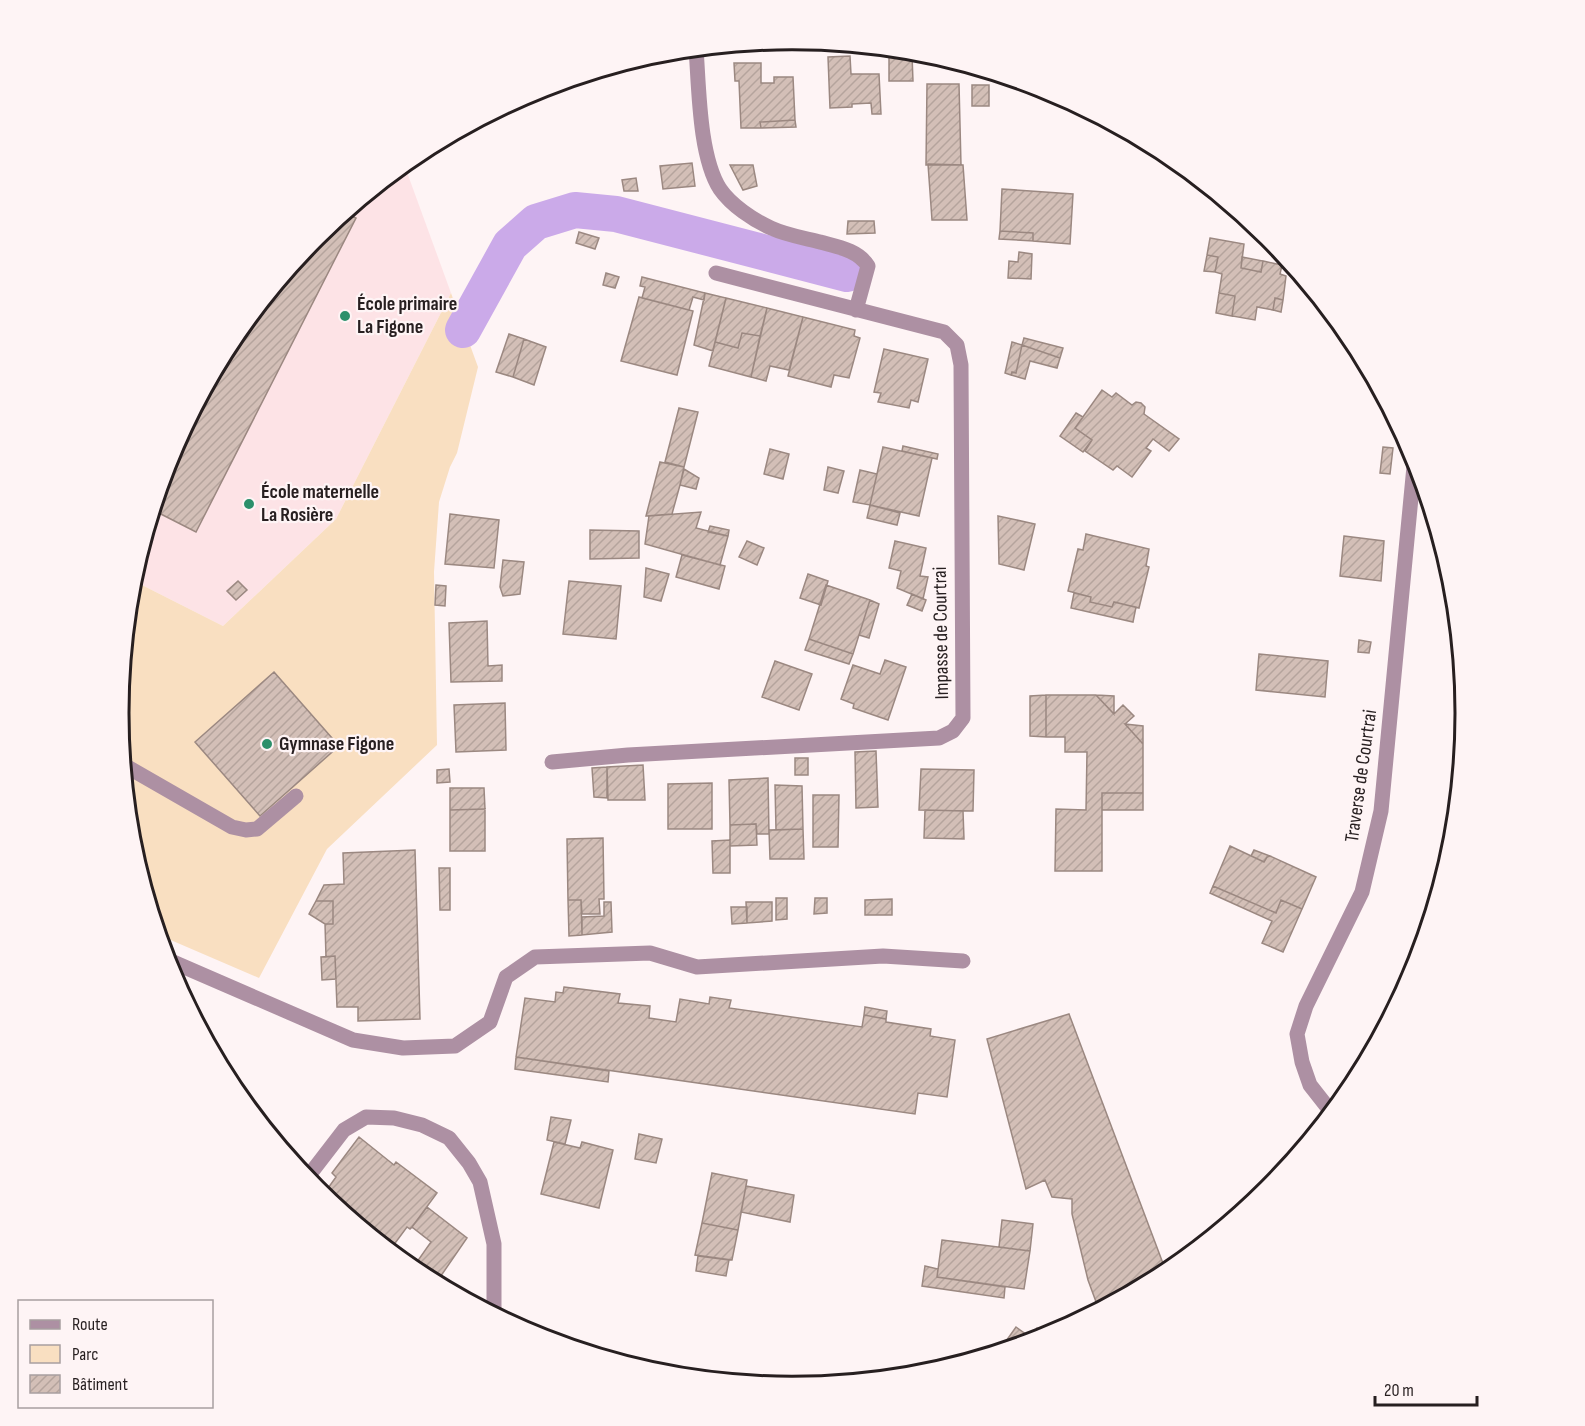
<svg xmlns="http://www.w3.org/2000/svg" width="1585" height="1426" font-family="'Sofia Sans Condensed',sans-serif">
	<defs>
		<pattern id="building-hatch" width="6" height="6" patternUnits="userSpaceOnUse" patternTransform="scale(1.5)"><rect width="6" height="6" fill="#d3bfb7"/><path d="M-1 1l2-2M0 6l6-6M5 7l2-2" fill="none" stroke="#b5a49d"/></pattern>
	</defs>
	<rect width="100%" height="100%" fill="#fef4f5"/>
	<!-- built -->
	<path fill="#fde3e6" d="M404,164l47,129 -115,226 -113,107 -91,-46 38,-125 62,-117 84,-102z"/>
	<!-- green -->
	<path fill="#f9dfc1" d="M451,293l27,74 -21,86 -7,14 -11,35 -5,70 3,173 -110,104 -68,129 -100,-43 -28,-91 -12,-131 13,-133 91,46 113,-107z"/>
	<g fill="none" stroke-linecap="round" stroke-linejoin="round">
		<!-- canal -->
		<path stroke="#cbaae9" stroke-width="36" d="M463,330l47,-85 26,-23 39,-12 41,4 231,60"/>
	</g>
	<!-- building -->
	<path fill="url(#building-hatch)" stroke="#9b8881" stroke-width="1.5" d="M902,55h10l1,26h-24v-25z
		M850,56l1,18h28l2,40h-9l-1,-11 -19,1v3l-22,1 -2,-51z
		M734,63h27v20h13v-6h19l2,43 -35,2 1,6h-20l-2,-47h-4z
		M927,84h32l2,81h-35z
		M972,85h17v21h-17z
		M795,120l1,7 -35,1 -1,-6z
		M692,163l3,23 -32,3 -3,-23z
		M928,164l35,1 4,55h-35z
		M730,165h23l4,21 -14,4z
		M636,178l2,13h-14l-2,-11z
		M1002,189l71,5 -3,50 -37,-3v-8l-33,-2z
		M345,213l11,5 -160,314 -43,-22 17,-55 62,-117 84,-102z
		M848,221h26l1,12 -28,1z
		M1000,231l33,2v8l-34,-2z
		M579,232l20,6 -4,11 -19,-6z
		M1210,238l34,6 -3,24 20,4 2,-11 19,4 -2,9 6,2 -3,24 -8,-2 -2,12 -16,-3 -2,13 -23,-4 3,-20 -16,-3 3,-19 -7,-2 3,-15 -11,-2z
		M1019,252l13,2 -1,25 -23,-1 1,-17 9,1z
		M1207,255l11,2 -3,15 -11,-1z
		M1242,257l21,4 -2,11 -20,-4z
		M606,273l13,4 -4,11 -12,-3z
		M642,277l63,16 -1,7 -11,-3 -4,13 -47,-12 3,-11 -5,-1z
		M705,293l21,5 -13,53 -19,-6z
		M1219,293l16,3 -3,20 -16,-3z
		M639,297l54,14 -16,64 -56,-14z
		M726,298l41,10 -7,28 -18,-3 -4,15 -23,-6z
		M1275,298l8,2 -2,12 -8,-2z
		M767,308l36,9 -14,53 -19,-4 -4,15 -15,-4z
		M803,317l52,13 -1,6 6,2 -11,40 -15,-3 -3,12 -43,-11z
		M742,333l18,3 -9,41 -42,-11 6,-24 23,6z
		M509,334l15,5 -11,38 -17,-5z
		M1024,338l39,10 -3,10 -38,-13z
		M524,339l22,8 -12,38 -21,-8z
		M1012,342l10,3 -6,28 -4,-1 -1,3 -6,-2z
		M1022,345l38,13 -3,10 -27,-7 -5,18 -14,-4 1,-3 4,1z
		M884,349l44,10 -10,43 -7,-2 -2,8 -31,-6 3,-9 -7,-1z
		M1102,390l10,7 4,-4 16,12 4,-3 5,1 4,4 -1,7 35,25 -10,12 -16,-12 -7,9 5,3 -19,26 -15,-11 -4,4 -28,-19 7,-11 -17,-12z
		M679,408l19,4 -14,55 -19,-5z
		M1076,413l7,4 -8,11 17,12 -9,12 -23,-16z
		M903,446l35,8 -1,5 -35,-8z
		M883,447l49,11 -13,58 -49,-11z
		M1383,447l10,1 -3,26 -10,-1z
		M770,449l19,5 -6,25 -19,-5z
		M660,462l24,5 -4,18 -8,29 -26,2z
		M828,467l16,4 -6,22 -14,-3z
		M684,469l15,9 -3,11 -16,-4z
		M860,470l17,4 -7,31 -17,-3z
		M870,505l30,8 -3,12 -30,-7z
		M701,512l-5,16 32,8 -8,29 -75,-21 4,-28z
		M450,514l49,6 -5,48 -49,-4z
		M998,516l37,8 -11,46 -25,-6z
		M710,526l19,4 -1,6 -20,-4z
		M590,530l49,1v27l-49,1z
		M1086,534l63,15 -3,17 3,1 -10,41 -25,-6 -2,5 -22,-5 1,-5 -23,-6 10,-42 5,1z
		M1344,536l40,5 -3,40 -41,-5z
		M747,541l17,7 -7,17 -18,-8z
		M895,541l31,7 -6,28 8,1 -5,22 -26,-11 4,-17 -12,-3z
		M682,555l43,11 -6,23 -43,-12z
		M503,560l21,2 -4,32 -17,2 -3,-9z
		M646,568l23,6 -8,27 -17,-4z
		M808,574l20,7 -7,24 -21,-7z
		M238,581l9,9 -11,10 -9,-9z
		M569,581l52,5 -5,53 -53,-5z
		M436,585l10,1 -1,20 -10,-1z
		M826,585l44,15 -17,54 -44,-15z
		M1074,593l17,4 -1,5 22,5 2,-5 22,5 -3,15 -62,-14z
		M912,594l14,6 -4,11 -15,-6z
		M870,600l9,4 -10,34 -10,-3z
		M487,621l1,45 14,-1v16l-51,1 -2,-59z
		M809,639l44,15 -4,10 -44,-14z
		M1359,640l12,2 -2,11 -11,-1z
		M1259,654l69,7 -3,36 -69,-7z
		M885,660l21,7 -18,53 -35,-12 1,-4 -13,-5 12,-34 27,9z
		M775,661l37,13 -13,36 -37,-13z
		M274,672l65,74 -79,70 -65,-74z
		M1046,695h50l18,19 9,-9 11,11 -9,8 18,20v49h-41v78h-47l1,-62 30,1 1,-58h-22v-15h-19z
		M1046,695v42l-16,-1v-40z
		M1096,695l18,1v18z
		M505,703l1,47 -50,2 -2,-47z
		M1125,724l18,2v18z
		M876,751l2,56 -22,1 -1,-56z
		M795,758h13v17h-13z
		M643,765l2,35h-37l-1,-33z
		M607,767v31l-13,-1 -2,-29z
		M449,769l1,13 -13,1v-13z
		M921,769l53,1 -1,41 -54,-1z
		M768,778l1,56h-12l-1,-10 -26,1 -1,-45z
		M712,783v46h-44v-45z
		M775,785l27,1 1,43 -27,1z
		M450,788h34l1,21 -35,1z
		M1102,793h41v17h-41z
		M813,795h26l-1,52h-25z
		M485,809v42h-35v-41z
		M925,810l38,1 1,28 -40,-1z
		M756,824l1,21 -27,1v-21z
		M803,829l1,30h-34l-1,-29z
		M603,838l1,61h-5l1,15h-18l-1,-14h-13l-1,-61z
		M730,840v33h-17l-1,-32z
		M1230,846l34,16 3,-5 3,-1 46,21 -14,32 -21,-9 -5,13 -63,-27z
		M415,850l5,169 -62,2v-14h-21l-2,-51 -9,1 -1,-33h8v-23h-17l8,-16 20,-1 -1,-31z
		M1254,850l16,6 -3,1 -3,5 -13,-6z
		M439,868h11v42h-10z
		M1213,886l63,27 5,-13 21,9 -19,43 -21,-9 10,-22 -62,-28z
		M776,898h11v21l-11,1z
		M815,898h12v15l-13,1z
		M892,899v16h-27v-15z
		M568,900h13l1,35 -13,1z
		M316,901h17v23h-8l-16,-10z
		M604,902h7l1,30 -30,3v-18l22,-1z
		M746,902h26v19l-25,2z
		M731,907h16v16l-15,1z
		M335,956l1,23 -14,1 -1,-23z
		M564,987l56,7 -2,9 32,3 -1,12 27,4 4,-23 29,5 1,-7 21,3 -2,8 133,19 2,-12 22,4v3l45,7 -1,7 25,4 -8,57 -29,-4 -3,21 -399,-57 9,-59 30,4 1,-10 7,1z
		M865,1007l22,4 -1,8 -22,-4z
		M1069,1014l98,260 -68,36 -11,-30 -16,-66v-15l-20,-2 -7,-17 -19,9 -39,-150z
		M516,1057l93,14 -1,11 -93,-13z
		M551,1117l20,3 -6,24 -18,-4z
		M639,1134l23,5 -6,24 -21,-4z
		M359,1137l35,28 2,-3 41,31 -25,34 -2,2 -3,-2 -17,23 -67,-55 13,-18 -4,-4z
		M554,1142l26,6 2,-6 31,8 -14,58 -58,-14z
		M712,1173l35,7 -9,50 -36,-7z
		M746,1186l48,9 -4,27 -49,-10z
		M427,1207l40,31 -31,45 -24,-14 19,-27 -19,-15z
		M1002,1220l31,4 -3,27 -31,-4z
		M702,1223l36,7 -6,30 -37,-5z
		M942,1240l88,11 -6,38 -87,-12z
		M698,1256l31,4 -3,16 -30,-5z
		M925,1266l13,3 -1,8 68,10 -1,11 -82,-12z
		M1016,1327l14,10 7,-9 11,8 -49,15z"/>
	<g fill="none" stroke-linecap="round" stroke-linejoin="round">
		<!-- service -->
		<path stroke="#ad90a3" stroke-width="15" d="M124,765l108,62 14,3 11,-1 39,-33
			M166,959l187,81 50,8 52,-2 35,-24 16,-45 29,-20 115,-4 47,14 186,-11 80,5
			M307,1178l37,-48 22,-13 28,1 28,7 27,13 20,25 11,19 14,62v70"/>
		<!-- minor -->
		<path stroke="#ad90a3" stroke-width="15" d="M696,48c3,40 3,108 24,141 11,16 33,31 51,39 15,7 33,10 49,14 18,5 38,8 48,24l-12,44
			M552,762l76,-7 311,-17 14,-7 10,-13 -2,-353 -4,-20 -13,-13 -228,-59
			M1332,1113l-22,-28 -8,-23 -5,-28 9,-28 56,-114 19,-81 34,-355"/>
	</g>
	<!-- markers -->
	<g fill="#2c906b" stroke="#fef4f5" stroke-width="2">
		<circle cx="345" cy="316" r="6"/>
		<circle cx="249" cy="504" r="6"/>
		<circle cx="267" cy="744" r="6"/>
	</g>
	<g text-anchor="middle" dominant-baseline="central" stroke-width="4.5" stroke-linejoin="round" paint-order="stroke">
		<!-- poi labels -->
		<g font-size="20" font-weight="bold" fill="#271f20" stroke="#fef4f5" text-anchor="start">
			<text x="357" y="304">École primaire<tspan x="357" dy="23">La Figone</tspan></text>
			<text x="261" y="492">École maternelle<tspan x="261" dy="23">La Rosière</tspan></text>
			<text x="279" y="744">Gymnase Figone</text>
		</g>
		<!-- street labels -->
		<g font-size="20" fill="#271f20" stroke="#fef4f5">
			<text transform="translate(941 633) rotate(-91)">Impasse de Courtrai</text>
			<text transform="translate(1361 776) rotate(-82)">Traverse de Courtrai</text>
		</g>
	</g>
	<!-- crop -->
	<path d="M0 0H1585V1426H0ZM129 713a663 663 0 1 1 1326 0a663 663 0 1 1-1326 0Z" fill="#fef4f5" fill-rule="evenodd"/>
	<path fill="none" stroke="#271f20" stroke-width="3" d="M129 713a663 663 0 1 1 1326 0a663 663 0 1 1-1326 0Z"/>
	<!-- legend -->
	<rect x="18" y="1300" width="195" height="108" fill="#fef4f5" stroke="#a89fa0" stroke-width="1.5"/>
	<rect x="30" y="1320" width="30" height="9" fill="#ad90a3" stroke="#a89fa0" stroke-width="1.5"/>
	<text x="72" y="1330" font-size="18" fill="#271f20">Route</text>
	<rect x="30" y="1345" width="30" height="18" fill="#f9dfc1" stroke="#a89fa0" stroke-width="1.5"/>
	<text x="72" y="1360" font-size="18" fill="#271f20">Parc</text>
	<rect x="30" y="1375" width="30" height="18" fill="url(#building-hatch)" stroke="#a89fa0" stroke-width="1.5"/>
	<text x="72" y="1390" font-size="18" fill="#271f20">Bâtiment</text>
	<!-- scale -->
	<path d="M1375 1396v9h102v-9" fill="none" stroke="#271f20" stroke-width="3"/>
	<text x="1384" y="1396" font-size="18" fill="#271f20" stroke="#fef4f5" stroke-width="4.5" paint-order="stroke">20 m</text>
</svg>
